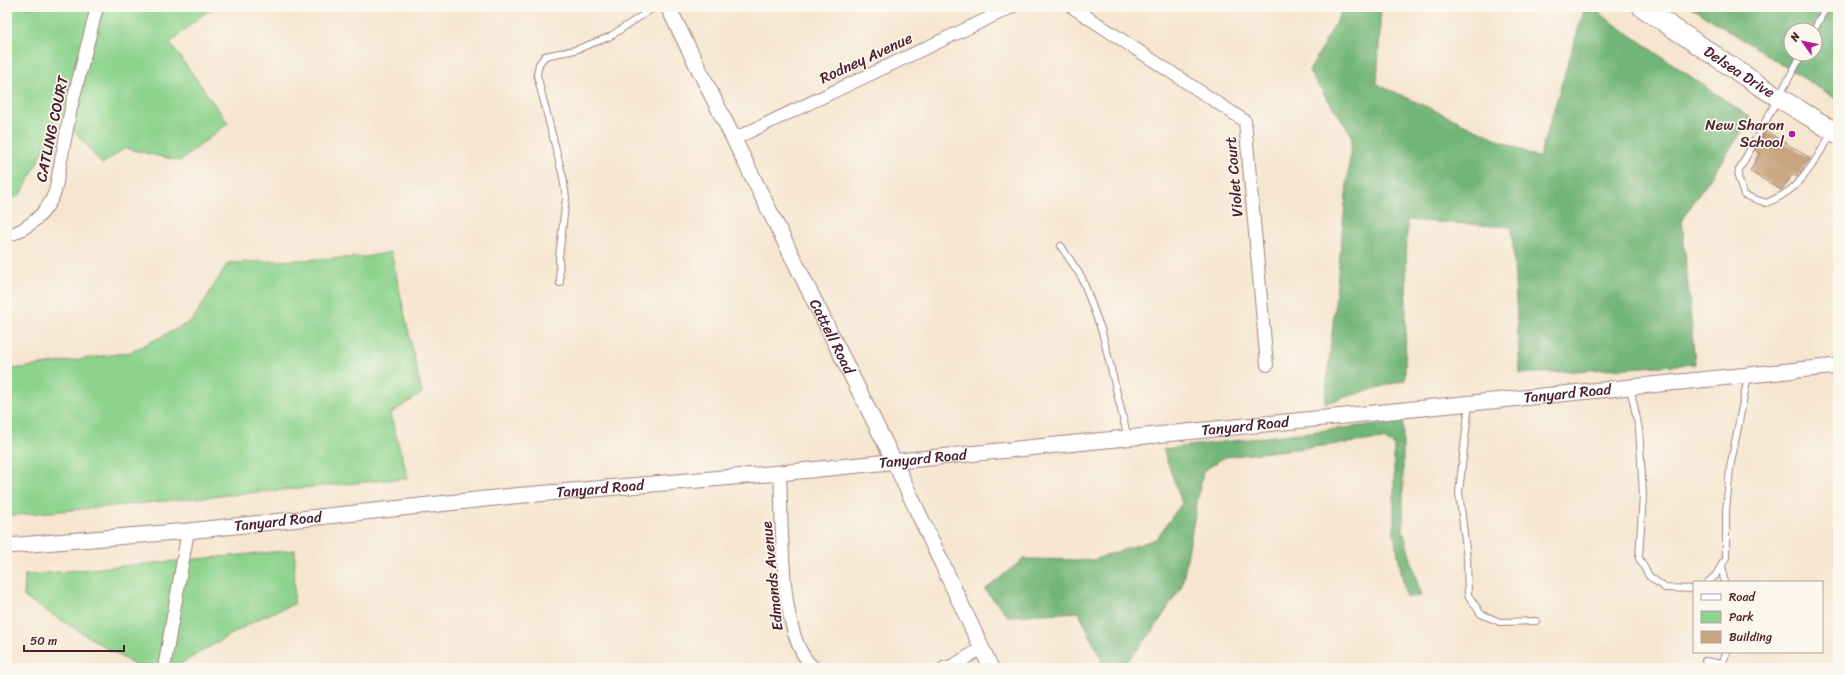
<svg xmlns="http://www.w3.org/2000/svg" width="1845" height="675" font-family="Sriracha,sans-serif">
	<rect width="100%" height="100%" fill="#fbf7ec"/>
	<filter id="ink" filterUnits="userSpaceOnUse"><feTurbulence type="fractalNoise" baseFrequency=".025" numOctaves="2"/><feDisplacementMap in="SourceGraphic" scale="8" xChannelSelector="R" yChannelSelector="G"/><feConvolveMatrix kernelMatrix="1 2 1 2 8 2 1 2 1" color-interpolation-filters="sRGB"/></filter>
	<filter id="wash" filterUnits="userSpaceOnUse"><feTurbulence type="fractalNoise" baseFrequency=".012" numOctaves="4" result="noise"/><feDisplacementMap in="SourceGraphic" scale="16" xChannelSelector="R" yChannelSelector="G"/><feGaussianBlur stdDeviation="0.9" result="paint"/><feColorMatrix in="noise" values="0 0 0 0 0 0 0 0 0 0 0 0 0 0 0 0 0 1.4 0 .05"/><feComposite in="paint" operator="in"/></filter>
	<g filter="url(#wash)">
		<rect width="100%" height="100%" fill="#f6e6d0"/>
		<!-- green -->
		<path fill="#8dd38d" stroke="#6c795c" d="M7,7h209l-17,10 -29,26 58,80 -48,38 -55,-13 -23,16 -41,-49 -39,78 -15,9z
			M391,252l31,141 -32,21 18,64 -401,38v-146l124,-18 61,-31 36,-58 137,-6z
			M295,550l-1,54 -36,15 -85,49h-34l-115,-71 1,-22z"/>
		<!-- forest -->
		<path fill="#72b578" stroke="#5e6a52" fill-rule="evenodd" d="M1344,7h37l-4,77 162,74 46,-151h5l161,111 -69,101 13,145 -175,10 -8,-147 -105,-7 -2,160 -80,23 27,-268 -43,-63z
			M1691,7h147v93zM1791,30h24v24h-24z
			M1403,421v110l18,65 -15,1 -12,-64v-88l-11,-6 -158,18 -22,14 -21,115 -30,46 -30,36h-17l-26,-56 -71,4 -23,-26 38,-31 70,1 63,-21 26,-36 -19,-54z"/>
		<g id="blocks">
			<!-- building -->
			<path fill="#c6a47f" d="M1766,131l44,27 -13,19 -4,-3 -12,16 -31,-19 10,-17 -5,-4z"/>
		</g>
	</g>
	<g filter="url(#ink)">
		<use href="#blocks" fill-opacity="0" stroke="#a0827e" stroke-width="1"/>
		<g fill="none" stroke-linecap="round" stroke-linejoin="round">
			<!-- service casing -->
			<g stroke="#a0827e" stroke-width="8">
				<path id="service" d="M1814,30l12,-23
					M1802,54l-63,116 -1,7 6,18 22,8c37,-14 46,-39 66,-70
					M1061,246l21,32 20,54 26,106
					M560,283l-1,-26 7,-59 -3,-21 -26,-102 2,-11 6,-8 30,-6 34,-13 46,-30
					M1630,387l9,42 4,66 -4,63 10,18 16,12 29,1
					M1469,404l-10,88 8,66 1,37 13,19 19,8 36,-1
					M1722,563l2,19
					M1708,582l7,-6 11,-18v-47l4,-43 18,-92
					M1705,661l17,3 5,-12"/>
			</g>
			<!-- minor casing -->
			<g stroke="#a0827e" stroke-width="14">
				<path id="minor" d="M1072,7l173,114 22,244
					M734,139l278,-132
					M7,236c23,-8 39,-22 48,-44l16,-84 26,-101
					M780,473c3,44 -3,170 35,195
					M164,668l24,-137
					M944,668l10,-3 28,-17"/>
			</g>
			<!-- tertiary casing -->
			<g stroke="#a0827e" stroke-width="17">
				<g id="tertiary">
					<path id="s1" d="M668,7l226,454 97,207"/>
					<path id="s2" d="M7,546l181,-15 325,-35 267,-23 1058,-107"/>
				</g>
			</g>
			<!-- primary casing -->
			<g stroke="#a0827e" stroke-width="21">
				<g id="primary">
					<path id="s3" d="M1642,7l118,79 78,48"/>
				</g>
			</g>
			<!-- service -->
			<use href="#service" stroke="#fff" stroke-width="6"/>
			<!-- minor -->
			<use href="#minor" stroke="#fff" stroke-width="12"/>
			<!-- tertiary -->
			<use href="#tertiary" stroke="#fff" stroke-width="15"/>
			<!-- primary -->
			<use href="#primary" stroke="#fff" stroke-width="19"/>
		</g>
	</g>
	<!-- markers -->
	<circle fill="#b5179e" stroke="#fbf7ec" stroke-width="1.5" cx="1792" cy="134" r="4"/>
	<g text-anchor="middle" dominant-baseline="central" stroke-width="3.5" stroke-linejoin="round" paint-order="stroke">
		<!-- street labels -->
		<g font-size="15" fill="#4a1f2b" stroke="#fbf7ec">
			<text transform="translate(866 58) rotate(-25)">Rodney Avenue</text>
			<text stroke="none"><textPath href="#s3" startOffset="117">Delsea Drive</textPath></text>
			<text transform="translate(52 129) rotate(-78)">CATLING COURT</text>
			<text transform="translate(1234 177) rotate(-95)">Violet Court</text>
			<text stroke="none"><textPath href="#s1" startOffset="368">Cattell Road</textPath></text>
			<text stroke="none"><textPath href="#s2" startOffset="1568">Tanyard Road</textPath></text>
			<text stroke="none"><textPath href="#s2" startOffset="1244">Tanyard Road</textPath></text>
			<text stroke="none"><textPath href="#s2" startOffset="920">Tanyard Road</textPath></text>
			<text stroke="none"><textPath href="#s2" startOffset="596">Tanyard Road</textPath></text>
			<text stroke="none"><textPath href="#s2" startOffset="272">Tanyard Road</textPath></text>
			<text transform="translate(772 576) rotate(-96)">Edmonds Avenue</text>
		</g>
		<!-- poi labels -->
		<g font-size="15" fill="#4a1f2b" stroke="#fbf7ec" text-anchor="end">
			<text x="1784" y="125">New Sharon<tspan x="1784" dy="17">School</tspan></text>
		</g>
	</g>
	<!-- margin -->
	<rect width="1845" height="675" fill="none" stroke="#fbf7ec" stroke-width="24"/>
	<!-- legend -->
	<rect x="1693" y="581" width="130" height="72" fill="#fbf7ec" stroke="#b4a19f"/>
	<rect x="1701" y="594" width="20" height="6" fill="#ffffff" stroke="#b4a19f"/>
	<text x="1729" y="601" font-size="12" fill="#4a1f2b">Road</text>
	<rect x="1701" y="611" width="20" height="12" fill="#8dd38d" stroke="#b4a19f"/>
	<text x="1729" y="621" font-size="12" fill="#4a1f2b">Park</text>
	<rect x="1701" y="631" width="20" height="12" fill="#c6a47f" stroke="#b4a19f"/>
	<text x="1729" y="641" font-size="12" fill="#4a1f2b">Building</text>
	<!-- north arrow -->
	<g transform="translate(1803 42) rotate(303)"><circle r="19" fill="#fbf7ec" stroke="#b4a19f"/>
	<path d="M0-3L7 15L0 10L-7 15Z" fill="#b5179e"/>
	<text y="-6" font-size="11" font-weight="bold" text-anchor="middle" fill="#4a1f2b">N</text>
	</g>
	<!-- scale -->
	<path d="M24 645v6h100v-6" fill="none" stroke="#4a1f2b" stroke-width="2"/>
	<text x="30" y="645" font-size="12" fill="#4a1f2b" stroke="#fbf7ec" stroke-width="3" paint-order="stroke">50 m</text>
</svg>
